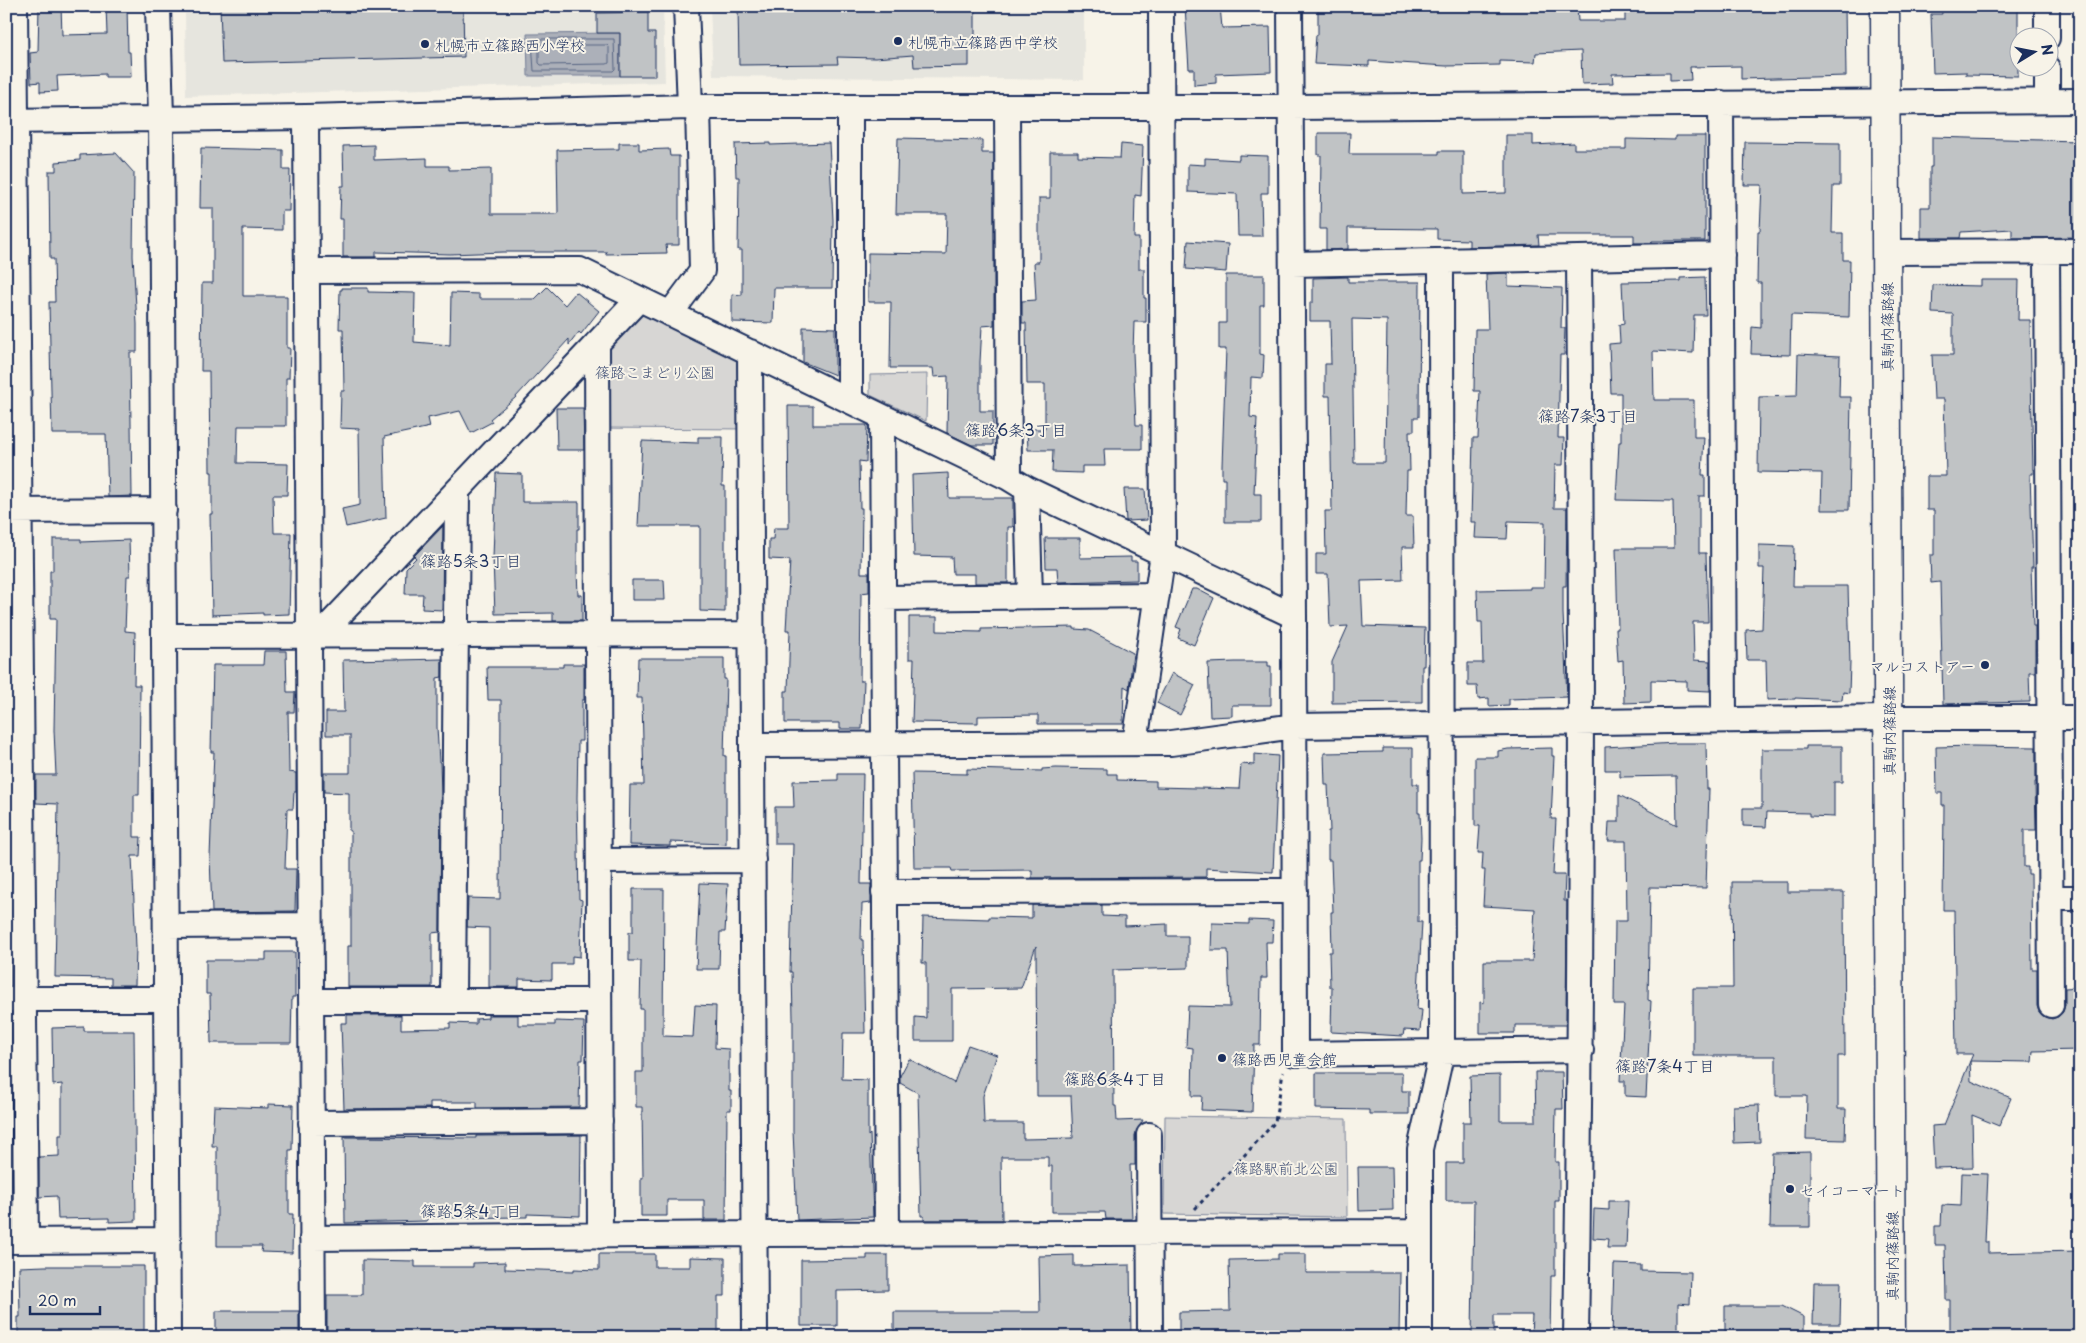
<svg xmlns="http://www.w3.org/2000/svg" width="2086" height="1343" font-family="'Playpen Sans','Klee One',sans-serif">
	<rect width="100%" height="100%" fill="#f7f3e8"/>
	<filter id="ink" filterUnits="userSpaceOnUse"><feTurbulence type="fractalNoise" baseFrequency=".02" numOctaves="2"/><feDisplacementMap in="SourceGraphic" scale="10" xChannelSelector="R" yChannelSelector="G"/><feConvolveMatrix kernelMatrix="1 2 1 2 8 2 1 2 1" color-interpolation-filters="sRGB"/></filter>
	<g filter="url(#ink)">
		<!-- built -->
		<path fill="#e6e5de" d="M185,6h478l2,76 -479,14z
			M710,6h374v74l-371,-4z"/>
		<!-- green -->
		<path fill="#d7d6d4" stroke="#798299" d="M639,299l111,53v77l-153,-1v-85z
			M927,374l-1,47 -56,-26v-20z
			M1165,1116l181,3 1,98 -183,-3z"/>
		<!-- water -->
		<path fill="#acb0b9" stroke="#727c95" d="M620,33v43h-92l-1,-42z"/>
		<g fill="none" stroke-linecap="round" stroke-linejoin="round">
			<!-- shore -->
			<path stroke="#556382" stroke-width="1" d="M535,39h79l1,30 -2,2h-79l-2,-30z
				M541,45h66l2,2v16l-2,1 -66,1 -2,-2v-15z"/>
		</g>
		<!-- building -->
		<path fill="#c0c3c5" stroke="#1b2f5e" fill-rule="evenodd" d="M39,6h22l1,29 45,-1 -1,-28h21l1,46h2l1,25h-26v-3l-48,2 1,15 -18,1v-10l-9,1 -1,-30 8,-1z
			M220,6h243l1,51 -242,6z
			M738,6l176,2v-2h61v38h-6v22l-55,1 -1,-12 -38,3 -38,-1 1,7 -99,1z
			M1185,6h35l2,22 48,-1 1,45 -55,2v9l-22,2v-16h-5z
			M1318,6h259l1,15h47v-15h220l1,70 -105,3v-13l-51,1 1,13 -21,1v-8l-58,1 1,9 -31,1 -1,-33 -45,2 -1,9 -35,-1v4l-54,1 -77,-5v5l-55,-2 2,-29h2z
			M1941,6h77v70l-52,-1v-3l-33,1 -2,-59h11z
			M648,12v21h7v43h-35v-43h-23v-20z
			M1318,133h32l-1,21h90v-3h24v43l43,-1v-58h27v10l41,-2v6h52v-10l49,1v-4h30v105h-53v2h-18v-8h-96l1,10 -70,2v-7l-32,-1v-10l-89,-1v21l-22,1v-21h-6l1,-74h-3z
			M1932,137l146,4 2,96 -68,1v-9l-51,3 -1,6h-39v-31h9v-40h2z
			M898,138l84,2v13h12v172l-12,1 -2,36v49h13v34h-21l-25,-12 1,-57 -14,1 -1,-9h-43l1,-66h-23v-49l78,1 1,-40h-51z
			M1745,142l95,1v43h-7l-1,47h11v27h7l-1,57 -58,-2 -1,40 -39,-1 1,-27 9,1v-45h-4l1,-52h2l2,-46h-18z
			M619,143h20v7l30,-1 1,7h9v89h-13l1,8 -62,1 2,-2h-104l-53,2 -74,-2v5h-33v-38h-3l1,-33h3l-1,-40 31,-1v15l53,-2v8h22v4l42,-1v45h65l2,-1 -1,-63 62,-1z
			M770,143v2l59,-2 4,77 -1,68h-58l-1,35 -41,-1v-28l10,1v-45h-4l1,-73h-3l-1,-33z
			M1121,144l22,2 -2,50 -6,-1 -1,43h5v31h5v29h2v24h-12l-1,30 3,73h6v24h-38l1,17h-23v7l-30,-1 1,-22h-25l-1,-21h18v-45h-18l-1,-61h-4v-22l14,-1 -2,-38h5v-64h11v-46h28v5l42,1z
			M201,148l82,2v20h7l-1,41h-7v19l-39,-1v67h44v52h3l-1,30h-3v48h-48l-1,37 51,1 -1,31h-14l1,38h17l-2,81 -26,1v-2l-51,2 -2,-101h2v-42h-2l-1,-101h-8l1,-88h11v-75h-13z
			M116,153l18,20 -1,83 4,68v28h-7l2,144 -24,1 -2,-63h-54l-3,-132h6l-1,-43h-4l-1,-88h7v-9l24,-2v-5z
			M1239,155l29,1v37h-7l1,43h-24l-1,-42 -49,-2v-28l17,1v-7l34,2z
			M1188,241l40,3 -2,28 -40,-3z
			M1508,273v13l54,2 -1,40h4l-1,27h-4l-2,83h6l-1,27h-8l-1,43h13l-1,78h-3v27l4,84 -58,2v6l-20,1v-8l-11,1 -1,-13h-9v-23h15l-1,-41h-4l-1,-32 53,-1v-2h14l1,-65 -37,-1 -1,18 -32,-1 1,-16h-5l2,-84h5l2,-47h-6l1,-62h13l-2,-55z
			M1226,275h38v30h-4v49l4,1 -1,23 -12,-1 -1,40 7,1 -3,76h7v28h-36v-43h-3v-13l4,-117h-7v-26h7z
			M1348,277v5h72l-1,135h-5v14h-5l1,40h-3l-1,45h7l1,31h-12l1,33 -42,1 2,45 62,2 -1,38h-2v36l-90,1v-41l16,-36 -18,1 -2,-53h-12v-20h10l-1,-43h7l-2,-115h-5v-32h6l-1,-43h-20v-19h3v-24zM1352,319l35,1 -2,143h-31z
			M1705,277l1,38h-12l-1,38 -40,-2 1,49h40v37h10l-2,38h3v21h-6v57h7l2,69h-15l1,38 16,1v30l-23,-1v-9l-36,-1v22l-27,1 -1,-43 -5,1 -2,-32h2l-2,-81h58l-1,-47 -57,-1 3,-58h2v-49h-10l-2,-49 11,-1 -1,-18 5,-1 -2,-42 58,-1v-3z
			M1981,280h38l-1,40h12l3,154h-3l3,93h-2l2,59h2v46h-6l1,30 -87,2 -3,-122 -9,1 -1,-28h4v-45h-7v-34h19l-2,-77h-10l-2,-44h21v-41l-21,-1 1,-28 48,1z
			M547,287l18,18 11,-13 23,19 -18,23 -2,-2 -10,13v-6l-54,59 -25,21 2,3 -21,11 -11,-22 -32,7 2,9 -46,10 2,81 -40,9 -4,-18 18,-4 -1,-76 -19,-1 1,-37h3l-1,-62h-4l1,-39h2v-2h26v4l47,1 -1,49 36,3 1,-52 28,1v5h56z
			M803,327l32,1v47l-32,-13z
			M1798,354l42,2 -1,41h12l-2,113h-28l1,-37 -64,-1 1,-75 38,-1z
			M788,406h25v19h54l-1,37 -7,-1 1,47h2l-1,65h8v19l-8,1 -1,88h4l-2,48h-22v-6h-55v-32h3l2,-61h-4l4,-70 -21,-1v-20h4l1,-11h15z
			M556,408h27l1,42h-27z
			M698,437h25l-1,49h3v126l-25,-1v-85h-62l4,-85 56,2z
			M496,473l26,1v28h57v27h-2v42l1,24h4v26h-29v-8l-58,1 -2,-56z
			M948,473l1,25h64v29h-5v56h-33v-9h-22l-1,-17 -38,-1 -2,-81z
			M1124,489h21l2,31 -21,1z
			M443,526l-1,84 -20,-1 1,-15h-18l1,-26 10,-10 -2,-2z
			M1045,538h35v20l51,-1v4h6v19l-79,2 -1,-14h-11z
			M53,539h28v3l48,-2 1,36h-3l-2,55 10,1 -1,53h6l-1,110h-5v42h7l-1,19h-8l4,91 -1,38h-24v-7l-56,-1 3,-173 -22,-1v-28h20l-2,-45 2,-111h-6v-48h3z
			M1759,545l35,1 -1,40h55l2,77 -1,30 -6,-1 -1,8 -47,-2v1l-28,1 -1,-40h-19l-1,-30 16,-1 2,-61h-5z
			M632,580h32l1,20h-33z
			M1192,589h5l17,9 -20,47 -16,-7 3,-9 -5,-2z
			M909,617h28v14l44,1v-3l93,-2v2l15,1 44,23 -4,36 -5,-3 -1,38h-85v-9l-60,1v7l-66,-1 2,-63h-5z
			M264,651h22l1,41h8l-1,20h-6l1,60 7,1v19h-2l-1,17h-6l-2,60h11l-1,42 -83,1 -2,-55 4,-105h-3l2,-87h50z
			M638,658h86v21h2l-2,77h2v88l-56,-2v4l-41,-1 1,-60h14l-2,-87h-5z
			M399,659v1l43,-1v18l-5,1v49l2,35h1l1,32 -1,138 -8,1v54h-84v-41h3v-115h-2v-38l-25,-1v-19h26v-38h-24v-23h18l-1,-52z
			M1235,662h33v4h3v39h-39v11l-22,1 -2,-54z
			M563,664h21v36h-2v41h-4l-1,57 2,101 3,1 -2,57 -8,-1v8h-20v16l-33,-1v8h-30v-59l-22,-1 1,-29 32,1 1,-199h-13l-1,-33h76z
			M1172,673l23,12 -15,30 -23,-12z
			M1676,743h30l1,46h2l-3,99 -56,-1 -2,113 3,1 -5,96 -21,-1v-15h-5l4,-76h-10l1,-84h12l-1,-80h-18l1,-19h10v-27l58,30 -1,-49 -56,1v-7h-15v-23z
			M1806,746h36v36h-8v35l-25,-1v-3l-42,-1 -1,15 -23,-1v-18h19v-59h44z
			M1973,746l63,1v35h-1l1,48h-12v37h4v7h3l1,95h5v37l2,6 6,5 7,2 6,-2 5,-5 2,-7v-17l14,-1 1,63 -47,1 -1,11 -62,-1 3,-7h-17l-2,-144h-11l1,-105h-2v-12h-5l-1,-46z
			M1383,748h30v36h5v29h2l1,25 -1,22h-2v62h4l-5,87 5,1 -2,21 -16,-1 -1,6 -72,-4 1,-45h-2l-1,-35h3l-1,-40h2l-2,-52h-3v-29h2l-2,-46h-3l-1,-32 59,-1z
			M1552,748v8h2l-3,63h5l-3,56h12l-1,26h3l-1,124h-51v8h-35v-31l4,1v-42h48l3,-52 -52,-3 2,-36h-3l1,-17h-5l2,-27h-5v-69h23v-6l10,-2z
			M1254,754l24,2 -5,116 -67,-4v9l-174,1v-8l-80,1 -1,-3h-37l-2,-95 55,1v-5l75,2v-2l14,-1 51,1v5h10v6l39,1v6l83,2 2,-25 13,1z
			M838,774h25l-2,110h10v19l-9,1 -1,36h2l2,93h-22l-1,46 26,1v56l2,-2 3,83 -76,3 -4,-89v-113l-1,-46h-2l3,-128h-18v-37h19l-1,-26 45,-1z
			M1732,882h55v10h57l1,164h-7v53h8l-1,31 -39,-1 1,-43h-31v-40h-83v-68h40z
			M700,883l28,1 -3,48h-5l-1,37h-23z
			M633,889h31l-1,147 30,1 2,-32 21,1 -1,42 14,1v42h2v19h-4l-1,110h-22v-20h-37v16h-26v-38h2l-1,-71h-6v-35h7v-63h-3l1,-48h-12v-29h4z
			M1032,905h70v11l23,1v9l42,-2v12h21v32l-75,2 1,136h2l1,15 26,-1 -8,15v30h-5l2,54h-26l-1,-7h-53v-46h-4v-9h-47l1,63h-78v-4h-3l-3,-123 -18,-10v-7l9,-17 45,24 14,-38 29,10 -14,41 1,27h39v16l50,-1 -2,-42h-34l-1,-150 -15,42 -69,1v52h-37v-24l11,1v-55h-4l1,-46 66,2v-2l43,1z
			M1249,920l24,1 -1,21h-6l1,36h-6l-1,67h-6l-2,67 -51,-2 1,-14h-10l1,-48 -7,-1 2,-41 42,1 -2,-57h-17l1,-27 37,1z
			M266,952h29v45h-3l-1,46h-80l-1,-49h-4v-34h60z
			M347,1015h54v14l49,-1v-5l26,1v-5l12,-1v-3h30v10h37v-4l29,1 -1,38h-3l-1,47 -102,1v-6h-47v6l-86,1 -3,-86h6z
			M84,1027v4h50l2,190 -27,1v-4l-51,1 -1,-23 -18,1v-40l20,-1v-21h3v-51l-9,1 -1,-57z
			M1970,1061l1,20 40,17 -12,28 -27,-11 1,52 -39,1 -2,-42 12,-1z
			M1535,1072h27l1,37h-7l-1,53h4v39h-4v75h-4l-1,61h-19l1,-22h-38v22h-22l2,-136h-28v-38h17v-41h8l-1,-46 30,-1v46h36z
			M1316,1073h86v18h7v23h-40v-4l-53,-1z
			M268,1104l25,1 -1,45h-3v64h4l-1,39 -31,-1 1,-6h-45v-100h-5l2,-40 54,2z
			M1759,1105l1,37 -26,1 -1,-37z
			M581,1135l-1,81 -53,-2v3l-100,1v3l-82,2 -1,-86 132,1v-2z
			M1810,1152v75h-40l2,-74z
			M1358,1167h34l1,43 -34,1z
			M1962,1173l26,1 -3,68h3v11l92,-2v86h-130v-37h-4l-1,-55h-10v-19h6l1,-21 19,1z
			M1609,1201h19l-2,47h-19l1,-9 -15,-1 1,-29 15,1z
			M599,1254h56v13h35v-10l35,1v38h-7v41h-391v-42h35v-35l53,1v6h58v-4l32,-1v7l69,2v-2l25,1z
			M1278,1254h28v19h94l-1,64h-220v-25l51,-1 -1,-51 49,-1z
			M867,1255h21v35l-51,1v35h-36v-66l66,-1z
			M1074,1255v11l56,-1 1,72h-237v-25h146l-1,-56z
			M1614,1264l27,1v6l50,1 -1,32 -12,-1v32l-66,2z
			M45,1266h99v71h-126v-20h2l-1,-50z
			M1814,1282h27l-1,42h-27z
			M1725,1306h57l22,11v20h-79z
			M216,1311h83v26h-83z"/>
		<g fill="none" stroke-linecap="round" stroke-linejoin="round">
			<!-- minor casing -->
			<g stroke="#1b2f5e" stroke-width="28">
				<path id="minor" d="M15,6l11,1235
					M158,6l3,112 7,1219
					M686,6l4,101
					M2047,38v-32
					M2047,101v-33
					M1721,103l3,617
					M850,107v294
					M1007,107l2,371
					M306,117l7,1220
					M6,121l300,-4 384,-10h601l789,-6
					M2047,251l4,754
					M1886,252l194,-1
					M1292,264l430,-9
					M307,271l273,-1 429,208 18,11 267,127 -4,-610
					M670,314l32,-43 -4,-164
					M597,343l3,893
					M750,352l5,985
					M882,417l5,817
					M1027,489l3,107
					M6,511l158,-1
					M883,598l274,-3
					M1294,616l1,438 286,-4
					M321,634l318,-335
					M164,636l587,-2
					M1135,743l28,-190 -2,-547
					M752,745l419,-2 124,-17 593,-8h192
					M599,861l154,-1
					M884,892l411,-1
					M2051,898h29
					M166,926l144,-1
					M6,999h160
					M453,1000l4,-509
					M311,1001h288
					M311,1123l289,-2
					M1149,1135l1,202
					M312,1238l443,-4 665,-2
					M6,1241l162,-1
					M1420,1337v-188l22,-98 -1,-790
					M1576,1337c6,-360 6,-719 3,-1079"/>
			</g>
			<!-- major casing -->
			<g stroke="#1b2f5e" stroke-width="31">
				<path id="major" d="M1885,6l6,1331"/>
			</g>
			<!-- path -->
			<path stroke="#1b2f5e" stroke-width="3" stroke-dasharray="4 4" stroke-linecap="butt" d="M1195,1209l80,-87 8,-50"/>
			<!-- minor -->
			<use href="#minor" stroke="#f7f3e8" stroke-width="24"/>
			<!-- major -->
			<use href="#major" stroke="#f7f3e8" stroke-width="28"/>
		</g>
	</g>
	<!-- markers -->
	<g fill="#1b2f5e" stroke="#f7f3e8" stroke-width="2">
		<circle cx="898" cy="41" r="5"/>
		<circle cx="425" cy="44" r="5"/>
		<circle cx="1985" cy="665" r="5"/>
		<circle cx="1222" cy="1058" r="5"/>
		<circle cx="1790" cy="1189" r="5"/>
	</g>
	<g text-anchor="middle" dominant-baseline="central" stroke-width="4" stroke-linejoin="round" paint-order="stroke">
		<!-- poi labels -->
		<g font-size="15" fill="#1b2f5e" stroke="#f7f3e8" text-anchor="start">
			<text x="908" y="41">札幌市立篠路西中学校</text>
			<text x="435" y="44">札幌市立篠路西小学校</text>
			<text x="1975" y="665" text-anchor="end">マルコストアー</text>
			<text x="1232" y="1058">篠路西児童会館</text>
			<text x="1800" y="1189">セイコーマート</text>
		</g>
		<!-- street labels -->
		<g font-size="15" fill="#1b2f5e" stroke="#f7f3e8">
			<text transform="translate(1886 327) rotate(-90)">真駒内篠路線</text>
			<text transform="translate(1888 731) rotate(-90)">真駒内篠路線</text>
			<text transform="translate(1891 1256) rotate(-90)">真駒内篠路線</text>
		</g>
		<!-- park labels -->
		<g font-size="15" fill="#415076" stroke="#f7f3e8">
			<text x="655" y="371">篠路こまどり公園</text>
			<text x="1286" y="1167">篠路駅前北公園</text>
		</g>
		<!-- neighbourhood labels -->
		<g font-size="16" fill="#1b2f5e" stroke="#f7f3e8">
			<text x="1588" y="415">篠路7条3丁目</text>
			<text x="1016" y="429">篠路6条3丁目</text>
			<text x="471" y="560">篠路5条3丁目</text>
			<text x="1665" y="1065">篠路7条4丁目</text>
			<text x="1115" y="1078">篠路6条4丁目</text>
			<text x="471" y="1210">篠路5条4丁目</text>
		</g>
	</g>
	<!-- margin -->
	<rect width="2086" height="1343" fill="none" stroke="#f7f3e8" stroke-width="25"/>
	<rect x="12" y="12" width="2061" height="1318" fill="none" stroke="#1b2f5e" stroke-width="2" filter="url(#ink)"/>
	<!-- north arrow -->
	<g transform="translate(2034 52) rotate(80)"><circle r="24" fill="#f7f3e8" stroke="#9fa5b1"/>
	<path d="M0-4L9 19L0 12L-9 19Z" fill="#1b2f5e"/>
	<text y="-8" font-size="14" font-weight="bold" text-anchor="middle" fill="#1b2f5e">N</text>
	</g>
	<!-- scale -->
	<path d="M30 1306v8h70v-8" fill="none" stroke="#1b2f5e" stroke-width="2.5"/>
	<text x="38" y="1306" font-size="15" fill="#1b2f5e" stroke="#f7f3e8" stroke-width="4" paint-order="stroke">20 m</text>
</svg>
